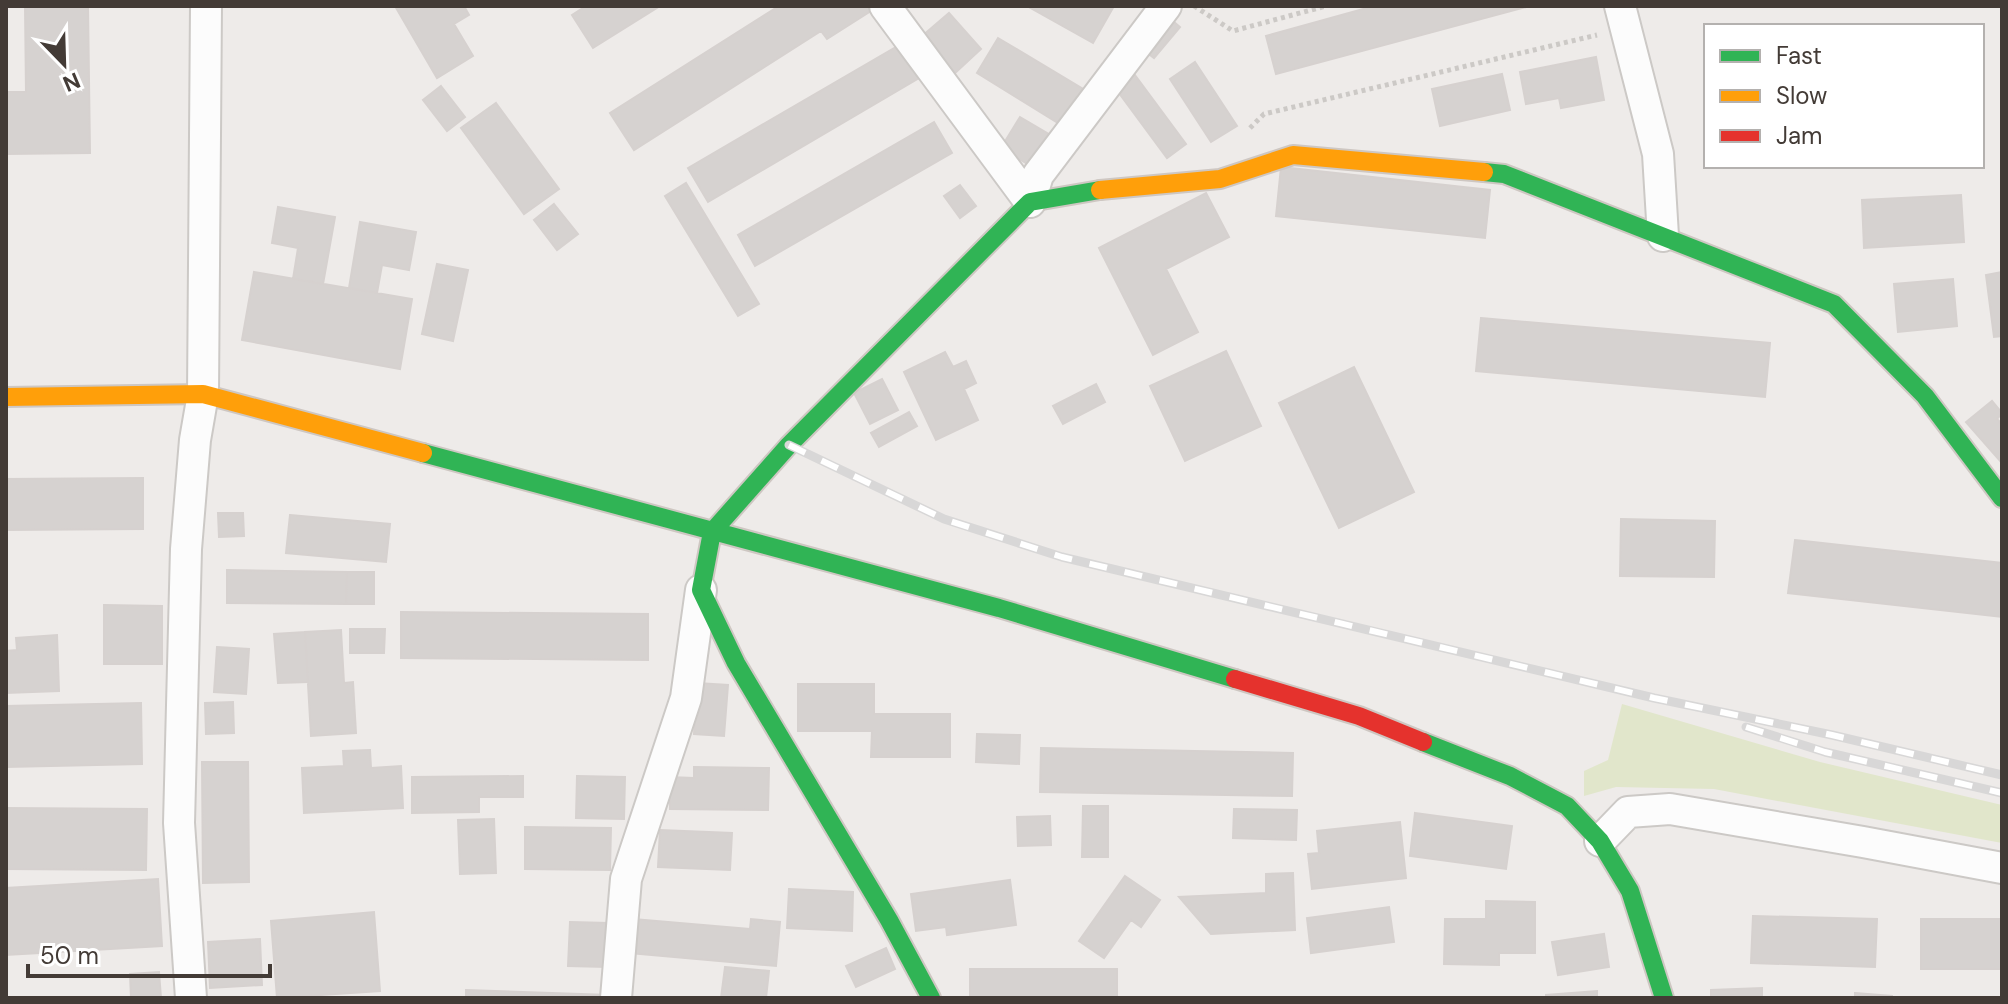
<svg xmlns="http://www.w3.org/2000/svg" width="2008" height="1004" font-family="'DM Sans',sans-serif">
	<rect width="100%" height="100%" fill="#eeebe9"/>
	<!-- green -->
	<path fill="#e1e6cb" d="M1622,704l198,58 182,43v38l-288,-54 -98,-2 -32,9v-25l24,-11z"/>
	<!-- building -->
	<path fill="#d6d2d0" stroke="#d6d1cf" stroke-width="2" d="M25,6h63l2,147 -84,1v-62h20z
		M395,6h69l5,9 -15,9 19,32 -36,22z
		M586,6h74l-67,42 -21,-33z
		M779,6h89l3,5 -44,28 -6,-8 -187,119 -24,-37z
		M1027,6h87l-21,37z
		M1374,6h156l-254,68 -10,-38z
		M949,13l32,36 -26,24 -33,-37z
		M1166,15l14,12 -26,31 -14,-11z
		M998,38l87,52 -22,36 -86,-53z
		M901,44l20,33 -213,125 -20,-34z
		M1596,57l8,43 -43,8 -2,-10 -33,6 -6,-32z
		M1195,62l42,64 -26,16 -41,-63z
		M1132,71l54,73 -19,14 -54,-73z
		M1502,74l8,36 -70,16 -8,-37z
		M441,86l24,31 -18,14 -24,-31z
		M496,103l63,86 -35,25 -63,-86z
		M1020,117l34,20 -20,31 -33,-20z
		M934,122l18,31 -197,113 -17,-31z
		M1281,167l209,23 -5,48 -209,-22z
		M686,183l73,121 -21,12 -73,-120z
		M960,185l16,21 -16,12 -16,-22z
		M1206,193l23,44 -63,32 32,63 -45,23 -54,-107z
		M1961,195l3,47 -100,6 -2,-48z
		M554,204l24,30 -21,16 -23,-30z
		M278,207l57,10 -12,67 -30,-5 5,-31 -26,-5z
		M360,222l56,10 -7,38 -27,-5 -5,28 -28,-5z
		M437,264l31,6 -15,71 -31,-7z
		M254,272l158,27 -12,70 -158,-29z
		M2002,272v64l-8,1 -8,-62z
		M1953,279l4,47 -59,6 -4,-48z
		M1481,318l289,25 -5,54 -289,-26z
		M1226,351l35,75 -76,35 -35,-75z
		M945,352l8,15 13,-6 10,22 -12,6 14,31 -42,20 -32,-68z
		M1354,367l60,125 -75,36 -60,-125z
		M882,379l16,31 -28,14 -16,-31z
		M1096,384l9,18 -42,22 -10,-18z
		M1992,401l10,12 -5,6 5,5v39l-36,-41z
		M909,412l8,14 -38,21 -8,-14z
		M143,478v51l-137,1v-51z
		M218,513h25l1,23 -25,1z
		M290,515l100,9 -4,38 -100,-9z
		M1621,519l94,2 -1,56 -94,-1z
		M1795,540l207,23v54l-214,-24z
		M227,570l120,2 -1,32 -119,-1z
		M347,572h27v32h-28z
		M104,605l58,1v58h-58z
		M401,612l247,2v46l-247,-2z
		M350,629h35l-1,24h-34z
		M341,630l3,53 9,-1 3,51 -45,3 -6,-104z
		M305,632l3,50 -30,1 -4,-49z
		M57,635l2,56 -53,2v-42l11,-1 -1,-12z
		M217,647l32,2 -3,45 -32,-2z
		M697,683l31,2 -4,51 -30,-2z
		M798,684h76v30h76v43h-79l1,-26h-74z
		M233,702l1,31 -28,1 -1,-31z
		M141,703l1,61 -136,3v-61z
		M977,734l43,1 -1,29 -43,-2z
		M1041,748l252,5 -1,43 -252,-4z
		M370,750l1,18 30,-2 2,42 -99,5 -2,-45 42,-2 -1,-15z
		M202,762h46l1,120 -46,1z
		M694,767l75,1 -1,42 -98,-1v-32l24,1z
		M523,776v21h-44v15l-67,1v-36z
		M577,776l48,1 -1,42 -48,-1z
		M1083,806h25v51h-26z
		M6,808l141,1 -1,61 -140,-1z
		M1234,809l63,1 -1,30 -63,-2z
		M1415,813l97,13 -6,43 -96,-13z
		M1050,816l1,29 -33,1 -1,-29z
		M494,819l2,54 -36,1 -2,-54z
		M1400,822l6,56 -94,11 -4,-35 11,-1 -2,-22z
		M525,827l86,1 -1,42 -85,-1z
		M660,830l72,3 -2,37 -72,-3z
		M1293,873l2,57 -84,4 -32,-37 87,-4v-19z
		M1125,876l35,24 -19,27 -10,-7 -27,38 -25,-17z
		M158,879l4,67 -156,9v-67z
		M1010,880l6,45 -69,10 -1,-8 -30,4 -5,-37z
		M789,889l64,3 -1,39 -65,-3z
		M1486,901l49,1v51h-36v12l-55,-1 1,-45h41z
		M1389,907l5,35 -83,11 -4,-35z
		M374,912l6,79 -103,7 -6,-77z
		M1753,916l124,3 -2,48 -124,-4z
		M633,919l117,10 1,-10 29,3 -4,44 -146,-13z
		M1921,919h81v50h-81z
		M570,922l38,1 -1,44 -39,-1z
		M1604,934l5,33 -51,8 -6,-33z
		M260,939l2,46 -52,3 -2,-46z
		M886,948l9,21 -39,18 -10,-21z
		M725,967l44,4 -3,27h-45z
		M970,969h147v29h-147z
		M159,972l2,26h-30l-1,-24z
		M1762,988v10h-51v-8z
		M466,990l143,5v3h-143z
		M1597,991v7h-51v-3z
		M1855,993l37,3v2h-37z"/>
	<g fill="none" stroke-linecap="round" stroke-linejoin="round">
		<!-- street casing -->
		<g stroke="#ccc9c6" stroke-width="34">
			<path id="street" d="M885,6l145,196
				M1620,6l38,148 5,82
				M1030,202l8,-27 128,-169
				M1600,841l28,-29 42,-3 193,33 139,26
				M191,998l-12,-175 7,-274 9,-109 8,-46 3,-388
				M616,998l10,-119 60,-181 15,-108"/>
		</g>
		<!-- fast casing -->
		<g stroke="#cec7c2" stroke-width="22">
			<path id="fast" d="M1484,172l20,2 330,130 91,92 77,102
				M423,453l576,155 236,71
				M1423,742l87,34 57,30 33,35 30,50 34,107
				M931,998l-42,-78 -153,-257 -35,-73 11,-58 77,-87 241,-243 70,-12"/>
		</g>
		<!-- slow casing -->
		<g stroke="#cec7c2" stroke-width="22">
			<path id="slow" d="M1100,190l120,-11 73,-24 191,17
				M6,397l197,-3 220,59"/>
		</g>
		<!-- jam casing -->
		<g stroke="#cec7c2" stroke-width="22">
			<path id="jam" d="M1235,679l124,37 64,26"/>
		</g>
		<!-- path -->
		<path stroke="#ccc9c6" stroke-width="5" stroke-dasharray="4 4" stroke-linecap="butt" d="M1194,6l39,25 93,-25
			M1250,128l14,-14 333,-79"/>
		<!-- street -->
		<use href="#street" stroke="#fcfcfc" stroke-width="30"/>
		<!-- fast -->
		<use href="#fast" stroke="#30b455" stroke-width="18"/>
		<!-- slow -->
		<use href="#slow" stroke="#ff9f0a" stroke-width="18"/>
		<!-- jam -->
		<use href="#jam" stroke="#e5322d" stroke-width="18"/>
		<!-- rail casing -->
		<g stroke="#d8d7d7" stroke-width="9">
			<path id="rail" d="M789,445l155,74 118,38 592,141 178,37 170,40
				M1746,727l79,25 177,41"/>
		</g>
		<!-- rail -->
		<use href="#rail" stroke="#fff" stroke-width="6" stroke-dasharray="18" stroke-linecap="butt"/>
	</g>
	<!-- border -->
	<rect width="2008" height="1004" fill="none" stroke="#433b36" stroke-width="16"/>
	<!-- legend -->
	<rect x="1704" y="24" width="280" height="144" fill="#ffffff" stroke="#b4b1af" stroke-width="2"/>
	<rect x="1720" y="50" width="40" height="12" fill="#30b455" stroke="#b4b1af" stroke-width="2"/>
	<text x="1776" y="64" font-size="24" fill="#433b36">Fast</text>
	<rect x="1720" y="90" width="40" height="12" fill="#ff9f0a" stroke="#b4b1af" stroke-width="2"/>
	<text x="1776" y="104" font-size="24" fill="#433b36">Slow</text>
	<rect x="1720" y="130" width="40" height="12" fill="#e5322d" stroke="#b4b1af" stroke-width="2"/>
	<text x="1776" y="144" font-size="24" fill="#433b36">Jam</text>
	<!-- north arrow -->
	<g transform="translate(64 64) rotate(157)" stroke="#ffffff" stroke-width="6" paint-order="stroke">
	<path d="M0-6L14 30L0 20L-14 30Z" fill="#433b36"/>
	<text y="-12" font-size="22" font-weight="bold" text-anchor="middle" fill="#433b36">N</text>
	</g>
	<!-- scale -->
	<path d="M28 964v12h242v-12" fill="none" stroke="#433b36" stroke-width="4"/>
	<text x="40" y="964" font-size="24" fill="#433b36" stroke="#ffffff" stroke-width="6" paint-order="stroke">50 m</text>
</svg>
